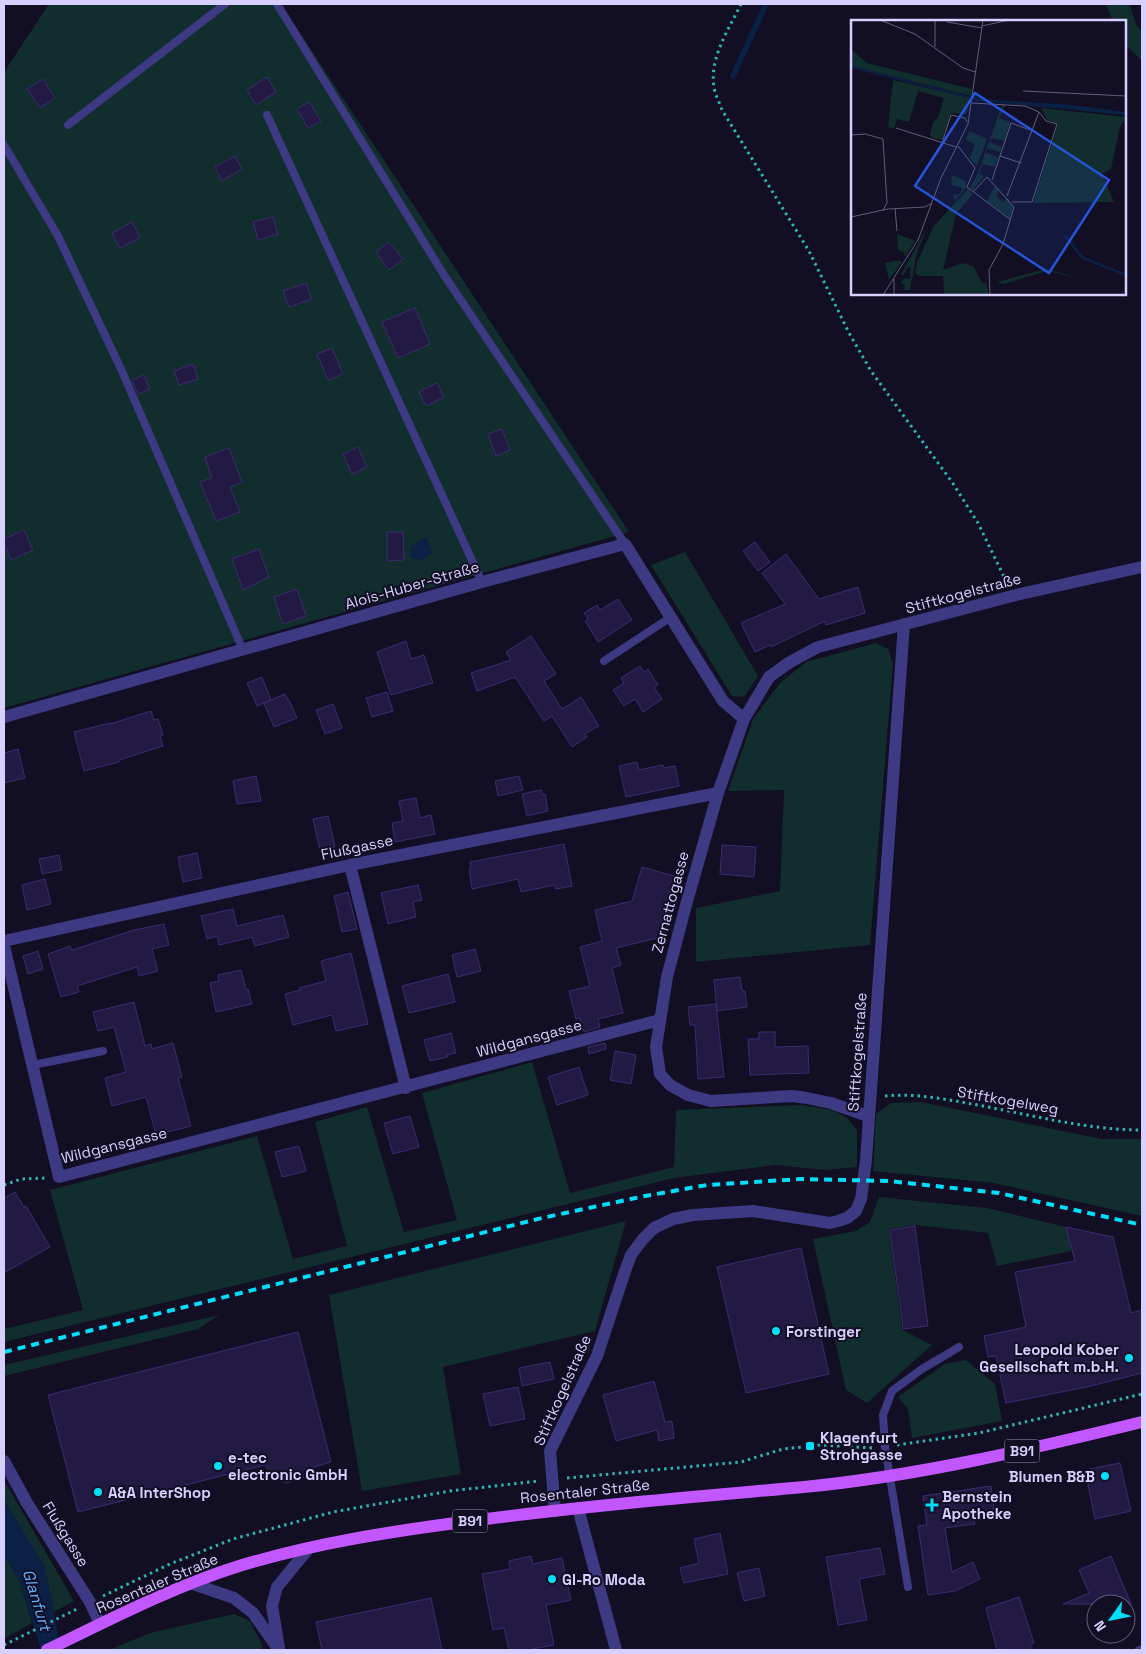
<svg xmlns="http://www.w3.org/2000/svg" width="1146" height="1654" font-family="'Space Grotesk',sans-serif">
	<rect width="100%" height="100%" fill="#120e23"/>
	<!-- green -->
	<path fill="#112d2d" d="M49,4h232l348,528 -625,176v-636z
		M1105,4h24l8,22 5,4v31l-17,-17v-23h-12z
		M685,552l73,124 -14,21 -12,-1 -81,-131z
		M876,643l12,6 5,15 -23,281 -174,17v-54l84,-17 4,-101 -56,1 25,-72 27,-36 26,-21z
		M532,1062l38,131 104,-26 2,-57 125,-5 32,5 14,8 10,12v37l-32,3 -50,-5 -101,13 -670,164v-13l79,-19 -33,-120 207,-54 36,123 54,-13 -32,-124 52,-15 37,125 53,-12 -35,-127z
		M921,1102l181,37h40v77l-148,-33 -121,-12 3,-57 15,-11z
		M879,1197l108,11 79,19 6,24 -75,15 -9,-33 -72,-8 -27,4 13,101 30,15 -65,58 -21,-13 -33,-151 43,-8 14,-9z
		M626,1221l-31,110 -152,36 18,107 -99,17 -33,-196z
		M219,1315l-21,14 -194,47v-11z
		M966,1360l29,24 7,37 -90,17 -4,-29 -10,-12 47,-33z
		M4,1480l70,121 -20,11 -10,-45 -40,-67z
		M4,1555l16,27 12,41 -28,16z
		M234,1614l16,7 12,24v5h-153l41,-17z"/>
	<!-- water -->
	<path fill="#0b2045" d="M423,538h4l5,15 -11,7 -10,-2v-12l3,-1z
		M4,1500l41,67 16,83h-20l-21,-68 -16,-27z"/>
	<g fill="none" stroke-linecap="round" stroke-linejoin="round">
		<!-- stream -->
		<path stroke="#0b2045" stroke-width="5.5" d="M733,76l33,-72"/>
	</g>
	<!-- building -->
	<path fill="#231a44" stroke="#3b2c71" d="M267,77l9,15 -20,13 -9,-15z
		M43,79l12,19 -15,10 -13,-19z
		M309,102l12,19 -13,7 -11,-19z
		M235,156l7,13 -20,12 -7,-14z
		M273,217l5,17 -20,6 -5,-18z
		M132,222l8,16 -20,10 -8,-15z
		M389,242l14,17 -14,11 -13,-18z
		M306,283l6,16 -23,8 -6,-16z
		M415,308l15,36 -32,14 -16,-36z
		M332,348l11,26 -15,6 -11,-26z
		M193,364l5,15 -19,6 -5,-14z
		M144,375l6,14 -12,5 -6,-14z
		M437,383l7,14 -18,9 -7,-14z
		M502,429l8,21 -14,6 -8,-22z
		M358,447l9,20 -15,7 -9,-20z
		M229,448l13,34 -12,5 10,25 -24,9 -16,-39 12,-4 -7,-21z
		M24,530l9,20 -22,10 -7,-17v-4z
		M387,532h16l1,28 -17,1z
		M755,542l15,20 -12,9 -15,-20z
		M259,549l10,28 -26,13 -11,-31z
		M786,554l33,45 39,-12 7,26 -39,12 -1,-4 -54,26 -1,-2 -15,7 -14,-29 44,-19 -23,-31z
		M297,589l9,27 -23,8 -9,-27z
		M618,599l14,21 -34,22 -13,-21 3,-2 -4,-6 13,-8 3,5z
		M531,636l25,38 -12,7 18,28 19,-12 18,29 -14,8 2,3 -15,10 -20,-31 -8,5 -29,-44 -38,14 -6,-18 40,-13 -5,-8z
		M406,641l5,18 13,-4 9,28 -42,12 -14,-43z
		M640,666l4,6 4,-3 10,16 -4,2 8,12 -19,13 -8,-13 -11,7 -11,-16 11,-7 -3,-5z
		M262,677l9,23 -14,6 -10,-23z
		M387,692l6,19 -21,6 -6,-19z
		M285,694l3,6h1l8,18 -23,9 -10,-24z
		M333,704l9,24 -17,6 -9,-24z
		M151,711l3,9 4,-1 5,16 -3,1 3,10 -44,14v2l-35,9 -10,-39 36,-9v1z
		M18,749l7,29 -21,5v-30z
		M637,762l2,8 24,-5 1,3 11,-2 4,20 -53,11 -7,-31z
		M256,776l5,25 -24,3 -4,-23z
		M519,776l4,14 -25,6 -3,-15z
		M541,790l2,5 2,-1 3,17 -21,5 -5,-22z
		M416,798l4,20 11,-3 4,19 -40,8 -3,-19 11,-2 -4,-20z
		M328,816l7,31 -15,3 -7,-31z
		M564,844l8,42 -16,3 -1,-4 -34,7 -3,-13 -46,10 -3,-20 2,-1 -1,-6z
		M722,845l34,2 -2,30 -34,-3z
		M197,853l5,25 -19,4 -5,-25z
		M59,855l3,15 -20,4 -3,-15z
		M642,867l32,9 -12,44 4,16 -50,12 5,17 -9,3 11,45 -25,6 2,8 -16,5 -4,-14 -4,1 -7,-28 21,-5 -10,-39 22,-6 -7,-31 37,-9z
		M45,879l6,25 -24,6 -5,-25z
		M418,885l4,15 -9,2 3,15 -28,7 -7,-31z
		M348,892l9,37 -15,3 -8,-36z
		M233,909l4,17 46,-11 6,22 -34,9 -3,-9 -33,8 -2,-9 -10,3 -6,-23z
		M164,924l5,21 -17,4 6,22 -19,5 -2,-9 -60,19 2,6 -18,5 -13,-43 22,-8 2,4 62,-20z
		M475,949l6,22 -24,6 -5,-22z
		M38,951l5,18 -15,5 -5,-18z
		M351,953l17,71 -32,7 -4,-16 -39,10 -8,-31 15,-4 -1,-2 27,-7 -5,-20z
		M241,970l5,20 2,-1 4,15 -36,8 -6,-29 9,-2 -1,-6z
		M448,974l7,28 -46,11 -7,-27z
		M740,977l2,14h3l2,16 -30,4 -3,-31z
		M134,1002l11,44 6,-2 1,5 21,-6 9,34 -4,1 13,48 -35,9 -10,-38 -34,9 -7,-28 21,-6 -12,-45 -16,4 -5,-19z
		M716,1004l8,73 -26,2 -3,-54h-5l-2,-18z
		M759,1032h16v15l33,-1 1,27 -59,2 -2,-36h11z
		M451,1033l5,20 -9,2 1,2 -18,4 -6,-21z
		M605,1043l1,6 -17,5 -1,-7z
		M615,1051l21,4 -5,29 -21,-4z
		M579,1067l9,28 -31,10 -9,-28z
		M410,1116l9,31 -26,7 -9,-31z
		M299,1146l7,25 -24,6 -7,-25z
		M15,1192l9,15 2,-1 24,41 -46,26v-75z
		M915,1226l13,100 -25,3 -13,-99z
		M1066,1227l47,10 18,76 11,-3v63l-51,13 -85,17 -10,-47 -8,1 -4,-21 42,-9 -11,-55 60,-11z
		M801,1248l28,126 -83,19 -29,-126z
		M298,1332l33,130 -17,5 -11,11 -16,5 -13,-5 -9,-13 -187,47 -30,-117z
		M550,1362l4,17 -32,7 -3,-18z
		M654,1381l11,41 7,-1 2,17 -15,3 -2,-11 -41,11 -13,-46z
		M518,1387l7,32 -35,7 -7,-32z
		M1120,1463l11,48 -36,8 -10,-49z
		M991,1486l3,24 -21,3 2,11 -30,4 7,44 21,-10 7,17 -25,12 -27,4 -10,-69 9,-1 -4,-29z
		M720,1533l8,41 -44,9 -4,-15 19,-5 -5,-24z
		M880,1548l5,26 -26,5 8,41 -29,5 -12,-68z
		M531,1556l2,8 29,-6 9,42 -25,5 8,40 -27,5h-18l-5,-22 -11,2 -11,-56 28,-5 -1,-8z
		M1111,1556l20,48h-68l26,-11 -10,-23z
		M759,1568l6,28 -21,5 -7,-28z
		M1019,1597l15,46 -4,2 2,5h-35l-11,-42z
		M431,1598l11,52h-120l-6,-28z"/>
	<g fill="none" stroke-linecap="round" stroke-linejoin="round">
		<!-- path -->
		<path stroke="#2eb5b0" stroke-width="3" stroke-dasharray="2.5 4" stroke-linecap="butt" d="M741,4c-13,27 -34,57 -26,88 2,6 5,12 7,18l87,141 40,82 22,38 81,111 26,41 29,60
			M885,1096c30,-3 59,3 87,8 56,10 114,26 170,26
			M4,1185l17,-6 24,-1
			M897,1445l82,-12 163,-39
			M567,1478l174,-16 42,-13 38,-4 52,3
			M103,1596l67,-32 63,-25 100,-27 117,-21 89,-10
			M4,1645l73,-36"/>
		<!-- lane -->
		<path stroke="#3d3983" stroke-width="8" d="M277,4l167,271 181,269
			M267,115l215,467
			M68,125l157,-121
			M4,145l54,91 63,133 122,281
			M604,661l67,-44
			M33,1065l70,-14
			M908,1587l-23,-140 -2,-32 9,-24 30,-22 37,-22
			M1139,1650l3,-1"/>
		<!-- street -->
		<path stroke="#3d3983" stroke-width="12" d="M4,717l478,-135 143,-38 98,157 21,18
			M350,865l56,223
			M4,941l346,-76 368,-72
			M4,946l55,231 601,-157
			M868,1116l-37,-13 -24,-5 -15,-2 -81,5 -23,-6 -18,-10 -10,-11 -4,-27 11,-70 19,-72 32,-112 26,-74 25,-42 21,-15 28,-15 198,-52 126,-28
			M4,1461l23,42 63,99 10,22
			M578,1508l38,142
			M555,1511l-5,-60 47,-95 28,-85 6,-16 12,-16 11,-11 19,-9 20,-4 60,-4 77,12 8,-2 9,-3 9,-7 5,-12 5,-39 38,-536
			M190,1583l44,15 19,15 26,37
			M279,1648l-7,-42 5,-19 32,-39"/>
		<!-- primary -->
		<path stroke="#c357ff" stroke-width="12" d="M47,1650c62,-30 125,-63 192,-84 76,-23 154,-35 232,-45 111,-15 222,-24 333,-34 114,-11 227,-38 338,-65"/>
		<!-- rail -->
		<path stroke="#00defb" stroke-width="4" stroke-dasharray="8 6" stroke-linecap="butt" d="M4,1352l538,-134 103,-22 62,-11 94,-6 88,2 110,12 143,32"/>
	</g>
	<!-- markers -->
	<g fill="#00defb" stroke="#120e23" stroke-width="2">
		<circle cx="776" cy="1331" r="5"/>
		<circle cx="1129" cy="1358" r="5"/>
		<rect x="805" y="1441" width="10" height="10" rx="2.5"/>
		<circle cx="218" cy="1466" r="5"/>
		<circle cx="1105" cy="1476" r="5"/>
		<circle cx="98" cy="1492" r="5"/>
		<path d="M929.5 1497.5h5v5h5v5h-5v5h-5v-5h-5v-5h5z"/>
		<circle cx="552" cy="1579" r="5"/>
	</g>
	<g text-anchor="middle" dominant-baseline="central" stroke-width="4" stroke-linejoin="round" paint-order="stroke">
		<!-- shield labels -->
		<g fill="#120e23" stroke="#9c96bd" stroke-width="1">
			<rect x="1004.5" y="1439.5" width="35" height="23" rx="4"/>
			<rect x="452.5" y="1509.5" width="35" height="23" rx="4"/>
		</g>
		<g font-size="14" font-weight="bold" fill="#d7d0ff">
			<text x="1022" y="1451">B91</text>
			<text x="470" y="1521">B91</text>
		</g>
		<!-- street labels -->
		<g font-size="15" fill="#d7d0ff" stroke="#120e23">
			<text transform="translate(412 585) rotate(-16)">Alois-Huber-Straße</text>
			<text transform="translate(963 593) rotate(-15)">Stiftkogelstraße</text>
			<text transform="translate(357 847) rotate(-12)">Flußgasse</text>
			<text transform="translate(670 902) rotate(-75)">Zernattogasse</text>
			<text transform="translate(529 1038) rotate(-15)">Wildgansgasse</text>
			<text transform="translate(857 1052) rotate(-86)">Stiftkogelstraße</text>
			<text transform="translate(1008 1100) rotate(10)">Stiftkogelweg</text>
			<text transform="translate(114 1145) rotate(-14)">Wildgansgasse</text>
			<text transform="translate(562 1390) rotate(-66)">Stiftkogelstraße</text>
			<text transform="translate(585 1491) rotate(-6)">Rosentaler Straße</text>
			<text transform="translate(66 1534) rotate(58)">Flußgasse</text>
			<text transform="translate(157 1583) rotate(-23)">Rosentaler Straße</text>
		</g>
		<!-- poi labels -->
		<g font-size="15" font-weight="bold" fill="#d7d0ff" stroke="#120e23" text-anchor="start">
			<text x="786" y="1331">Forstinger</text>
			<text x="1119" y="1349" text-anchor="end">Leopold Kober<tspan x="1119" dy="17">Gesellschaft m.b.H.</tspan></text>
			<text x="820" y="1437">Klagenfurt<tspan x="820" dy="17">Strohgasse</tspan></text>
			<text x="228" y="1457">e-tec<tspan x="228" dy="17">electronic GmbH</tspan></text>
			<text x="1095" y="1476" text-anchor="end">Blumen B&amp;B</text>
			<text x="108" y="1492">A&amp;A InterShop</text>
			<text x="942" y="1496">Bernstein<tspan x="942" dy="17">Apotheke</tspan></text>
			<text x="562" y="1579">GI-Ro Moda</text>
		</g>
		<!-- water labels -->
		<g font-size="16" font-style="italic" fill="#5eb2ff" stroke="#120e23">
			<text transform="translate(37 1600) rotate(73)">Glanfurt</text>
		</g>
	</g>
	<!-- overview -->
	<g transform="translate(851 20)">
		<rect width="275" height="275" fill="#120e23"/>
		<path d="M1,30l15,13 105,26 -1,7 -120,-30zM42,60l78,18 -5,16 -15,-1 -9,27 -10,-2 -2,-3 3,-13 5,-4 6,-20 -26,-7 -9,31 -12,-3 -3,10 -6,-2zM151,85h4l-7,13 11,4 -6,19 -12,-3 -2,4 12,5 -2,5 -12,-4 -2,5 12,4 -3,10 -12,-3 -4,9 5,3 -11,14 -3,-2 8,-15zM190,88l85,9 -6,10 -9,42 -9,5 12,28 -81,1 25,-79 -11,-4zM118,111l18,8 -10,27 -7,-8 5,-14 -9,-4zM101,155l14,6v7l-12,14v-8l4,1 5,-7 -12,-3zM144,166l4,3 -3,7 8,6 3,-5 6,10 -3,11 -23,-17zM117,169l5,5 -17,20 -13,56 20,-7 11,4 8,16h4l3,12h-45l-1,-19h-23l-5,-3 2,-10 16,-36zM76,208l-11,28 -6,34h-6l1,-6 -4,-1 3,-5 6,1 1,-11 -3,-1 -5,9 -2,-2zM46,214l18,7 -10,16 -1,-5 -6,-2zM48,240l3,2 -13,18 -4,-17zM195,249l36,10 -35,-8 -43,13 -7,-2z" fill="#112d2d"/>
		<path d="M0,46l129,33 93,6 53,7v3l-146,-14 -129,-33z" fill="#0b2045"/>
		<path fill="none" stroke="#0b2045" stroke-width="2.5" d="M213,215l19,23 43,17"/>
		<path fill="none" stroke="#615c7b" stroke-width="1" d="M29,0l35,14 48,34 12,4M96,2l35,6M131,6l27,-6M84,27v-27M172,71l103,5M121,83l53,3 14,6 -32,84M45,108l60,19M0,115l14,-1 18,5 4,64 -4,7M91,123l9,-28 14,3 2,4M107,126l17,22 -8,19 44,33M149,136l21,7M141,160l19,-57 22,8M122,172l14,-15 27,30 -11,37 -14,26 1,25M161,182h20l25,-78 -11,-3 -7,-9M44,188l2,23M0,197l37,-8 37,-2 7,-4M43,259v16M32,275l35,-55 23,-62 27,-54 15,-104"/>
		<path fill="#2654da" fill-opacity="0.15" stroke="#2654da" stroke-width="2.5" d="M124,73l134,87 -60,93 -134,-87z"/>
		<rect width="275" height="275" fill="none" stroke="#d7d0ff" stroke-width="2.5"/>
	</g>
	<!-- border -->
	<rect width="1146" height="1654" fill="none" stroke="#d7d0ff" stroke-width="10"/>
	<!-- north arrow -->
	<g transform="translate(1111 1619) rotate(237)"><circle r="24" fill="#120e23" stroke="#615c7b"/>
	<path d="M0-4L9 19L0 12L-9 19Z" fill="#00defb"/>
	<text y="-8" font-size="14" font-weight="bold" text-anchor="middle" fill="#d7d0ff">N</text>
	</g>
</svg>
